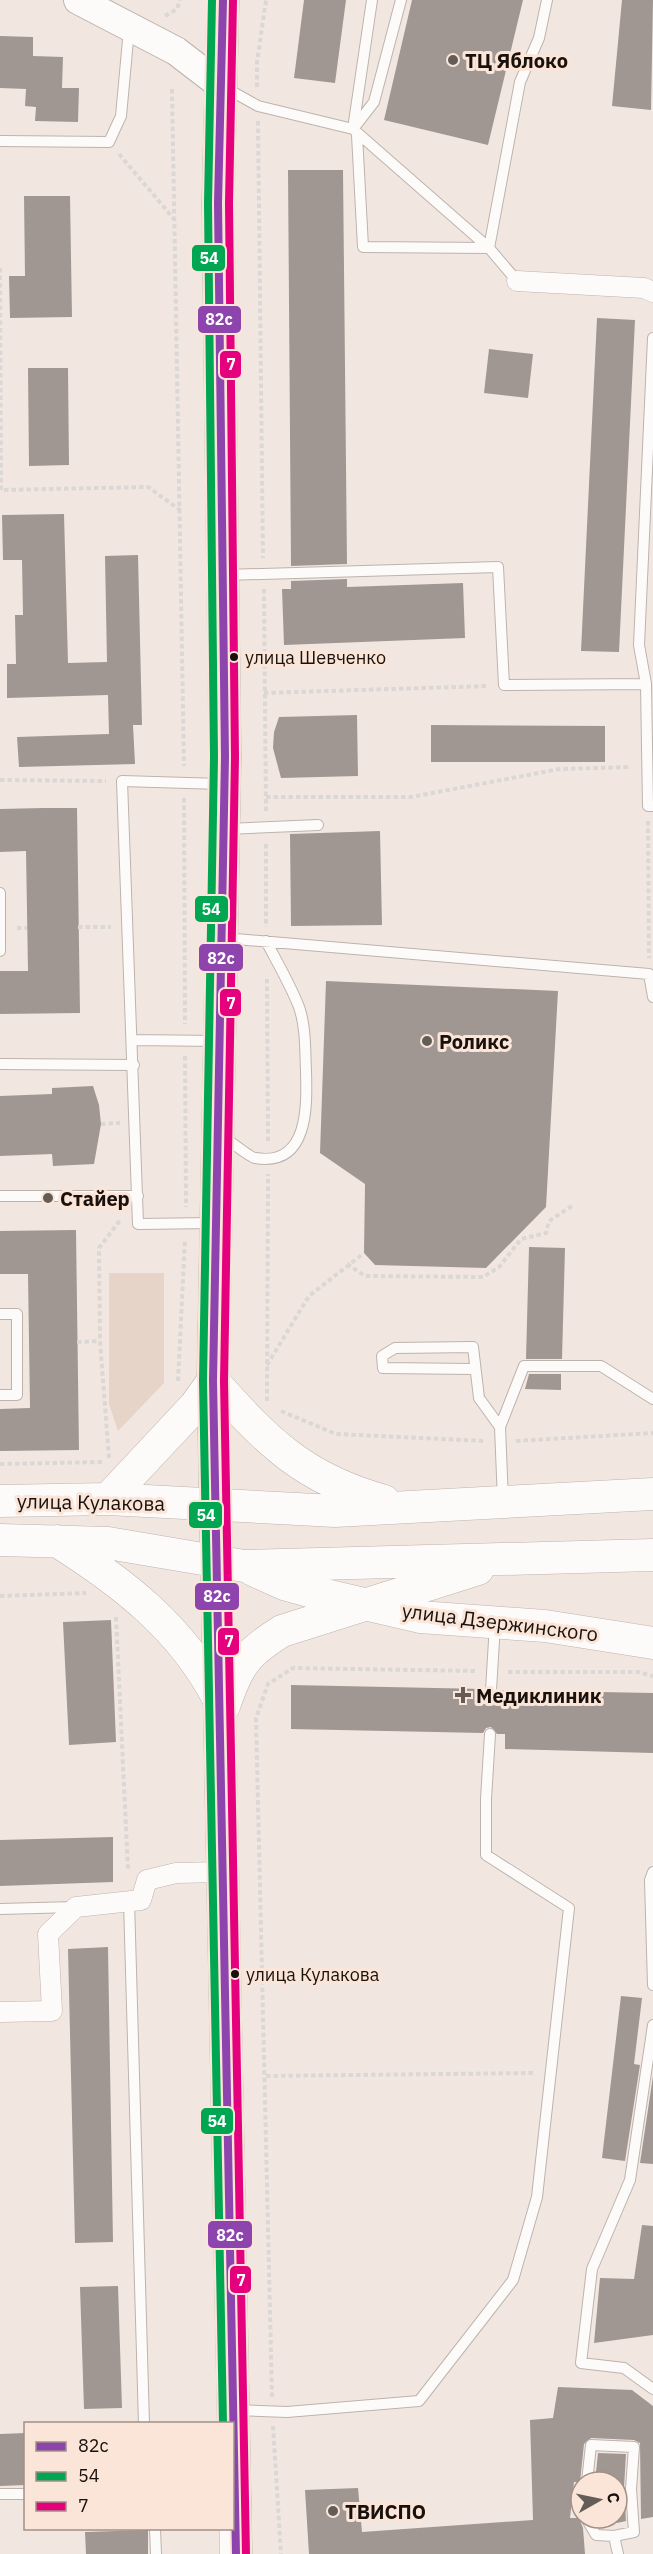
<svg xmlns="http://www.w3.org/2000/svg" width="653" height="2554" font-family="'IBM Plex Sans',sans-serif">
	<rect width="100%" height="100%" fill="#f2e7e0"/>
	<!-- green -->
	<path fill="#e6d4c8" d="M109,1273h55v110l-46,48 -9,-27z"/>
	<!-- building -->
	<path fill="#a09792" d="M304,0h42l-11,83 -41,-5z
		M412,0h111l-35,145 -104,-25z
		M622,0h31l-2,110 -39,-4z
		M0,36l33,1v19l30,1 -1,31h17l-1,34 -43,-1 1,-14 -11,-1 1,-17 -26,-1z
		M288,170h55l4,394 -56,2z
		M24,196h46l2,121 -62,1 -1,-42h16z
		M597,318l38,2 -16,332 -38,-1z
		M489,349l44,5 -5,44 -44,-5z
		M28,368h40l1,97 -40,1z
		M64,514l4,149 39,-1 -2,-106 33,-1 4,170h-9l2,39 -116,3 -2,-30 92,-3 -1,-39 -101,3v-34h9l-1,-49h8l-1,-55h-19l-1,-45z
		M347,579v8l116,-4 2,55 -181,7 -2,-56h9v-8z
		M357,715l1,61 -77,2 -8,-30 1,-16 5,-15z
		M431,725l174,1v36h-174z
		M43,808h34l3,205 -80,1v-43h28l-2,-120 -26,1v-43z
		M380,831l2,94 -91,1 -1,-92z
		M326,981l232,10 -12,216 -60,61 -111,-3 -11,-12 1,-69 -45,-31z
		M93,1086l6,19 2,19 -7,40 -41,2 -1,-12 -52,2v-60l52,-2v-6z
		M76,1230l3,220 -79,1v-42l30,-1 -2,-134h-28v-43z
		M529,1247l36,1 -3,111h-36z
		M529,1374h32v16l-36,-1z
		M111,1620l5,122 -47,3 -6,-123z
		M291,1685l193,4 2,7 5,1 6,-2 2,-5 154,3v60l-148,-4v-15h-8l-6,-7 -5,1 -3,5 -192,-4z
		M113,1837v45l-113,4v-46z
		M108,1947l5,295 -38,1 -7,-294z
		M621,1996l21,2 -8,66 6,1 -15,96 -23,-3z
		M653,2076v88l-13,-1z
		M642,2225l11,1v109l-59,8 6,-65 34,1z
		M118,2286l4,122 -38,1 -4,-122z
		M558,2387l74,3 21,16v111l-12,2 -1,-76 -6,-3 -43,-2 -7,6 -4,38h-6l-4,36h9l4,10 2,26h-276l-4,-64 53,-2 4,44 171,-12 -3,-100 23,-2z
		M26,2433v52l-26,1v-52z
		M598,2453l28,1 -2,34 2,33 -9,2v-41h-22z
		M148,2530v24h-62l-1,-22z"/>
	<g fill="none" stroke-linecap="round" stroke-linejoin="round">
		<!-- lane casing -->
		<g stroke="#bcb3ad" stroke-width="12">
			<path id="lane" d="M372,0l-19,129 21,-27 27,-102
				M224,87l34,19 95,23 136,119 28,33
				M357,135l6,112 126,1 31,-166 19,-44 8,-38
				M0,141l109,1 12,-26 8,-87
				M653,338l-14,307 7,39 2,122h5
				M225,575l273,-8 6,118 142,-1
				M227,829l91,-4
				M0,893v58
				M224,938l425,36 4,23
				M133,1040l84,1
				M0,1064l134,1
				M221,1135c8,5 28,22 34,23 54,9 52,-52 51,-87 -1,-20 0,-44 -7,-64 -9,-23 -22,-45 -33,-66
				M0,1196h138
				M213,1223l-75,1 -16,-443 99,3
				M0,1314h17v81h-17
				M474,1369l-91,-1 -1,-12 13,-8 78,-1 6,51 21,29 3,74
				M500,1427l24,-61h77l52,33
				M491,1690l4,-66
				M653,1872l-3,8 3,105
				M129,1901l15,523
				M0,1909l75,-2
				M653,2025l-23,155 -38,89 -11,94 43,5 29,21
				M236,2410l51,2 132,-11 94,-121 24,-83 32,-289 -83,-53v-56l4,-65
				M0,2494h26
				M586,2518l10,17 18,1 20,-4 -3,-43 3,-42 -43,-2 -4,37
				M155,2528l1,26
				M614,2536l4,18"/>
		</g>
		<!-- street casing -->
		<g stroke="#bcb3ad" stroke-width="21">
			<path id="street" d="M517,281l127,7 9,4
				M0,2012l52,-1 -4,-77 28,-27 65,-7 6,-20 29,-7 45,-1"/>
		</g>
		<!-- secondary casing -->
		<g stroke="#bcb3ad" stroke-width="30">
			<path id="secondary" d="M78,0l98,51 43,33"/>
		</g>
		<!-- primary casing -->
		<g stroke="#bcb3ad" stroke-width="33">
			<path id="primary" d="M223,0l-5,203 7,554 -12,624 23,1173
				M108,1499l87,-93 18,-25c55,61 89,97 171,120
				M0,1501l108,-2 227,12 318,-17
				M0,1540l108,3 136,23 409,-11
				M57,1541c65,41 125,87 161,157
				M253,1570l31,14 29,8 107,25 125,9 108,17
				M224,1706c14,-41 21,-52 58,-75l196,-62"/>
		</g>
		<!-- path -->
		<path stroke="#dad7d4" stroke-width="4" stroke-dasharray="4.5 3" stroke-linecap="butt" d="M165,16l12,-7 3,-9
			M257,87v-25l9,-62
			M172,89l12,677
			M258,121l5,437
			M119,154l55,65
			M0,268l1,222 147,-3 32,23
			M264,589l2,224
			M264,693l224,-7
			M0,780l106,1
			M266,797h145l149,-28 71,-2
			M184,798l1,226
			M648,821l1,137
			M266,844v83
			M78,927h33
			M17,928h10
			M267,979l1,164
			M185,1056l1,151
			M101,1124l19,-1
			M347,1264l18,12 118,1 16,-10 22,-28 25,-6 3,-12 23,-15
			M77,1342l23,-1
			M267,1365l42,-69 55,-43
			M178,1381l7,-142
			M267,1401l1,-227
			M281,1411l55,23 149,7
			M516,1441l137,-8
			M109,1458l-9,-117 -1,-93 22,-29
			M0,1464l104,-2
			M0,1596l86,-3
			M116,1617l12,253
			M508,1672h130l15,4
			M266,2076l269,-3
			M272,2397l-16,-679 12,-34 25,-16 183,3
			M273,2426l8,128"/>
		<!-- lane -->
		<use href="#lane" stroke="#fdfbfa" stroke-width="10"/>
		<!-- street -->
		<use href="#street" stroke="#fdfbfa" stroke-width="20"/>
		<!-- secondary -->
		<use href="#secondary" stroke="#fdfbfa" stroke-width="28"/>
		<!-- primary -->
		<use href="#primary" stroke="#fdfbfa" stroke-width="32"/>
		<!-- bus-1 casing -->
		<g stroke="#fae5d8" stroke-width="12">
			<path id="bus-1" d="M223,0l-5,203 7,554 -12,624 23,1173"/>
		</g>
		<!-- bus-2 casing -->
		<g stroke="#fae5d8" stroke-width="12">
			<path id="bus-2" d="M212,0l-4,203 6,554 -11,624 20,1043"/>
		</g>
		<!-- bus-3 casing -->
		<g stroke="#fae5d8" stroke-width="12">
			<path id="bus-3" d="M233,0l-4,203 6,554 -11,624 22,1173"/>
		</g>
		<!-- bus-1 -->
		<use href="#bus-1" stroke="#8e44ad" stroke-width="8"/>
		<!-- bus-2 -->
		<use href="#bus-2" stroke="#00a651" stroke-width="8"/>
		<!-- bus-3 -->
		<use href="#bus-3" stroke="#e5007d" stroke-width="8"/>
	</g>
	<!-- markers -->
	<g fill="#645c56" stroke="#fae5d8" stroke-width="2">
		<circle cx="453" cy="60" r="6"/>
		<circle cx="427" cy="1041" r="6"/>
		<circle cx="48" cy="1198" r="6"/>
		<path d="M460 1686h6v6h6v6h-6v6h-6v-6h-6v-6h6z"/>
		<circle cx="333" cy="2511" r="6"/>
	</g>
	<g fill="#18110c" stroke="#fae5d8" stroke-width="2">
		<circle cx="234" cy="657" r="5"/>
		<circle cx="235" cy="1974" r="5"/>
	</g>
	<g text-anchor="middle" dominant-baseline="central" stroke-width="6" stroke-linejoin="round" paint-order="stroke">
		<!-- bus labels -->
		<g font-size="18" fill="#18110c" stroke="#fae5d8" text-anchor="start">
			<text x="245" y="657">улица Шевченко</text>
			<text x="246" y="1974">улица Кулакова</text>
		</g>
		<!-- poi labels -->
		<g font-size="20" font-weight="bold" fill="#18110c" stroke="#fae5d8" text-anchor="start">
			<text x="465" y="60">ТЦ Яблоко</text>
			<text x="439" y="1041">Роликс</text>
			<text x="60" y="1198">Стайер</text>
			<text x="476" y="1695">Медиклиник</text>
			<text x="345" y="2511">ТВИСПО</text>
		</g>
		<!-- street labels -->
		<g font-size="20" fill="#18110c" stroke="#fae5d8">
			<text transform="translate(91 1502) rotate(1)">улица Кулакова</text>
			<text transform="translate(500 1622) rotate(7)">улица Дзержинского</text>
		</g>
	</g>
	<g stroke="#fae5d8" stroke-width="2">
		<rect x="191" y="244" width="35" height="28" rx="6" fill="#00a651"/>
		<rect x="197" y="305" width="45" height="29" rx="6" fill="#8e44ad"/>
		<rect x="219" y="350" width="23" height="29" rx="6" fill="#e5007d"/>
		<rect x="194" y="895" width="35" height="28" rx="6" fill="#00a651"/>
		<rect x="198" y="943" width="46" height="29" rx="6" fill="#8e44ad"/>
		<rect x="219" y="988" width="23" height="29" rx="6" fill="#e5007d"/>
		<rect x="188" y="1501" width="35" height="28" rx="6" fill="#00a651"/>
		<rect x="194" y="1582" width="46" height="29" rx="6" fill="#8e44ad"/>
		<rect x="217" y="1627" width="23" height="29" rx="6" fill="#e5007d"/>
		<rect x="200" y="2107" width="34" height="28" rx="6" fill="#00a651"/>
		<rect x="207" y="2220" width="46" height="29" rx="6" fill="#8e44ad"/>
		<rect x="229" y="2265" width="23" height="29" rx="6" fill="#e5007d"/>
	</g>
	<g font-size="16" text-anchor="middle" font-weight="bold" fill="#fff">
		<text x="209" y="264">54</text>
		<text x="219" y="325">82с</text>
		<text x="231" y="370">7</text>
		<text x="211" y="915">54</text>
		<text x="221" y="964">82с</text>
		<text x="231" y="1009">7</text>
		<text x="206" y="1521">54</text>
		<text x="217" y="1602">82с</text>
		<text x="229" y="1647">7</text>
		<text x="217" y="2127">54</text>
		<text x="230" y="2241">82с</text>
		<text x="241" y="2286">7</text>
	</g>
	<!-- legend -->
	<rect x="24" y="2422" width="210" height="108" fill="#fae5d8" stroke="#a09086" stroke-width="1.5"/>
	<rect x="36" y="2442" width="30" height="9" fill="#8e44ad" stroke="#a09086" stroke-width="1.5"/>
	<text x="78" y="2452" font-size="18" fill="#18110c">82с</text>
	<rect x="36" y="2472" width="30" height="9" fill="#00a651" stroke="#a09086" stroke-width="1.5"/>
	<text x="78" y="2482" font-size="18" fill="#18110c">54</text>
	<rect x="36" y="2502" width="30" height="9" fill="#e5007d" stroke="#a09086" stroke-width="1.5"/>
	<text x="78" y="2512" font-size="18" fill="#18110c">7</text>
	<!-- north arrow -->
	<g transform="translate(599 2500) rotate(81)"><circle r="28" fill="#fae5d8" stroke="#a09086" stroke-width="1.5"/>
	<path d="M0-4.5L10 22L0 15L-10 22Z" fill="#645c56"/>
	<text y="-9" font-size="16" font-weight="bold" text-anchor="middle" fill="#18110c">С</text>
	</g>
</svg>
